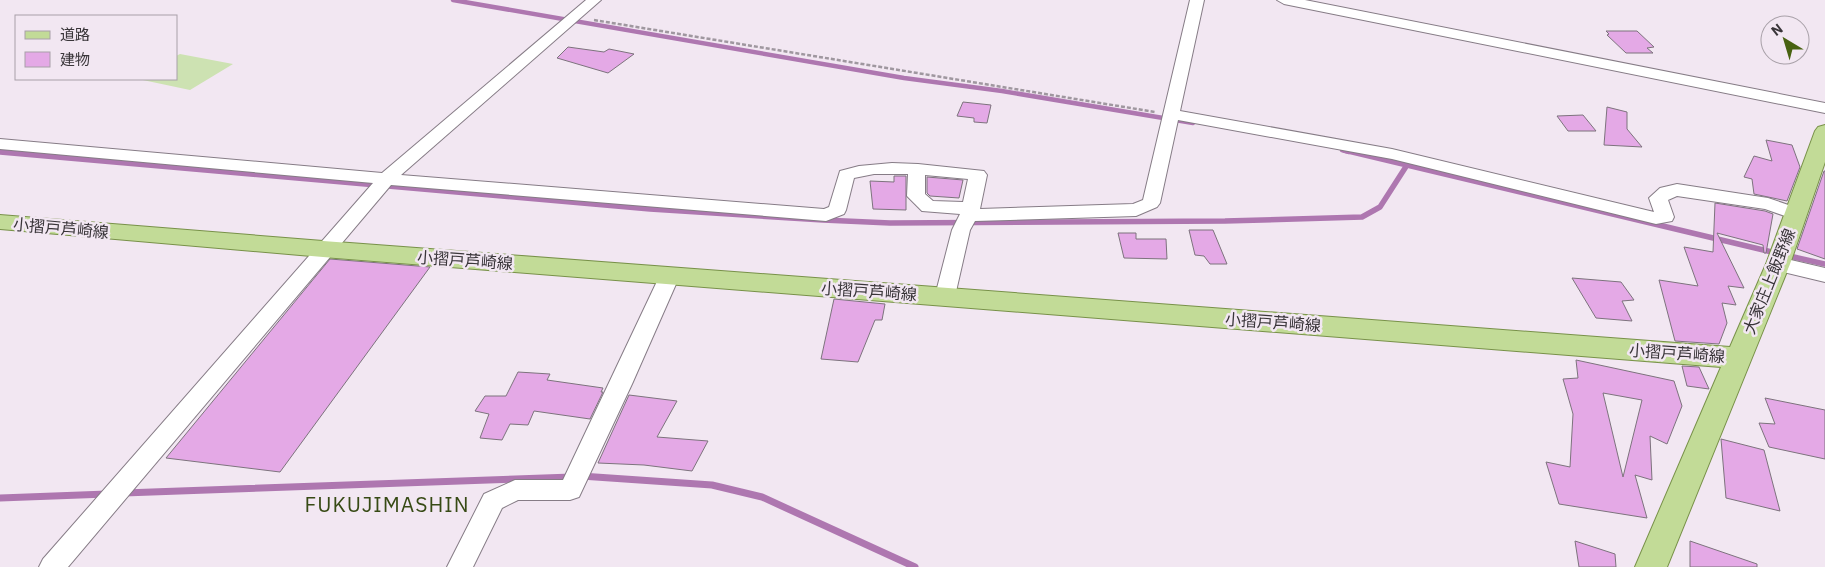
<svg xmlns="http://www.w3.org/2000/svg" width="1825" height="567" font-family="'IBM Plex Sans','Noto Sans JP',sans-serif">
	<rect width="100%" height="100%" fill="#f2e7f2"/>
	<!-- green -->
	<path fill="#cde2b2" d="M180,54l53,10 -43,26 -52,-11h38v-23z"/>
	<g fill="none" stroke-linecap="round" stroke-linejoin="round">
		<!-- stream-far2 -->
		<path stroke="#ae77b0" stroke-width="4.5" d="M453,0l451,78 98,13 191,32
			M1342,150l7,2"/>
		<!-- stream-far1 -->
		<path stroke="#ae77b0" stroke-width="5.5" d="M1344,150l432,103
			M0,152l650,57 173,11 67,3 335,-2 137,-4 18,-10 27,-42
			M1785,255l40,9"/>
		<!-- stream -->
		<path stroke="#ae77b0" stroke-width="7" d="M581,476l131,9 50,12 153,70
			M124,493l448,-16
			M0,498l107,-4"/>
	</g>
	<!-- building -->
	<path fill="#e4a9e6" stroke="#7d737d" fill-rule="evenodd" d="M1606,31h31l17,16 -7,1 6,5h-27l-19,-18 2,-1z
		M568,47l36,5 5,-3 25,5 -26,19 -51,-15z
		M963,102l28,3 -4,18 -13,-1v-4l-17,-2z
		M1607,107l20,5v17l15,18 -38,-2z
		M1583,115l13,16h-28l-11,-15z
		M1766,140l26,5 8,22 -13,34 -33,-7 -2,-15 -8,-2 10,-21 18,5z
		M1824,171h1v88l-28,-10z
		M894,176h12v34l-33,-1 -3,-28 24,1z
		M927,177l36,3 -4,18 -29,-2 -3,-3z
		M1715,203l50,8 8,3 -7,39h-2l-1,-8 -46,-12 27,55 -16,-2 8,19 -14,-2 5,20 -8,21 -44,-3 -16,-61 39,6 -14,-39 29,5z
		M1189,230h24l14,34h-17l-6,-8 -9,-1z
		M1118,233h18v6h30l1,20 -43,-1z
		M330,259l100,8 -150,205 -114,-14z
		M1572,278l49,4 13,18 -12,1 10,20 -36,-3z
		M834,299l51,5 -3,16h-7l-17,42 -37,-3z
		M1576,360l98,21 8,25 -15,38 -17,-8 2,44 -17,-5 12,43 -88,-14 -13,-42 24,5 3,-53 -10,-35 15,-1zM1603,393l39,7 -19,77z
		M1682,366l17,1 10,22 -22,-3z
		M518,372l32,2 -3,6 56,8 -2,4h2l-13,27 -56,-8 -6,14 -18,-1 -8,16 -22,-2 9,-24 -14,-3 10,-15h21z
		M629,395l48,6 -20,36 51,4 -16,30 -48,-6 -46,-2z
		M1765,398l60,12v49l-56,-12 -10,-24 16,1z
		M1721,439l43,11 16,61 -54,-13z
		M1575,541l40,13 1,13h-37z
		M1690,541l67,23v3h-67z"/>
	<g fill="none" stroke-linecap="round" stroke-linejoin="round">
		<!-- minor casing -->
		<g stroke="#867c86" stroke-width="2">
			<path id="minor" d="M586,0h15l-200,175 423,34 5,-2 11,-36 19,-5 33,-3 26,1 66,7 3,4 -7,34 153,-5 10,-4 47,-200h14l-24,111 212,38 262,63 -5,-14 11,-10 17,-4 91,14 35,12 2,4 -2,4 -7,2 -31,-11 -88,-13 -9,4 6,17 -2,4 -16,3 -264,-65 -214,-39 -18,83 -3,4 -21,9 -161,5 -5,9 -15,66 -3,5 -7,2 -7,-2 -3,-5 17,-66 8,-16 -38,-3 -15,-15 1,-22h-34l-20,4 -8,32 -2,4 -18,7 -435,-36 -323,382h-29l4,-8 330,-376 -373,-34v-10l382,34zM925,175l43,4 -5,23 -30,-1 -8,-7z
				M1277,0h28l520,103v10l-541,-109z
				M1778,257l47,11v14l-54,-13 -3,-5 3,-5z
				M670,268l7,2 3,5 -48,109 -53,113 -9,3h-52l-16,8 -29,59h-26l37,-73 31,-14h48l97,-205 3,-5z"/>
		</g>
		<!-- major casing -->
		<g stroke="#789149" stroke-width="2">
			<path id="major" d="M1825,125v37l-35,102 -123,303h-32l86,-200 -1398,-110 -323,-28v-14l323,26 1407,106 36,-83 49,-133 3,-4z"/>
		</g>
		<!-- path -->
		<path stroke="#9f979f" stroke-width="2.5" stroke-dasharray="4 2" stroke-linecap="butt" d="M594,20l561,92"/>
		<!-- minor -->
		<use href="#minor" fill="#fff" fill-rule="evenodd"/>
		<!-- major -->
		<use href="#major" fill="#c2db97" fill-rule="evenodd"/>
	</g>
	<g text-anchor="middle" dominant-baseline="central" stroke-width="5" stroke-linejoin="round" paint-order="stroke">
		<!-- street labels -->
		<g font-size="16" fill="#393539" stroke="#f2e7f2">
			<text transform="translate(61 228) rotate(5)">小摺戸芦崎線</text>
			<text transform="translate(465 260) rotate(4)">小摺戸芦崎線</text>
			<text transform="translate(1769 281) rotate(-68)">大家庄上飯野線</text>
			<text transform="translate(869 291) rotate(4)">小摺戸芦崎線</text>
			<text transform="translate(1273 322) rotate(4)">小摺戸芦崎線</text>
			<text transform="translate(1677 353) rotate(4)">小摺戸芦崎線</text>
		</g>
		<!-- near-neighbourhood labels -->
		<g font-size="21" letter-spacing="1" fill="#374a15" stroke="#f2e7f2">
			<text x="387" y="504">FUKUJIMASHIN</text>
		</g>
	</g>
	<!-- legend -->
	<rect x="15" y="15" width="162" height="65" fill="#f2e7f2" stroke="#a8a0a8"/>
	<rect x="25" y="31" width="25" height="8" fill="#c2db97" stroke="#a8a0a8"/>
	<text x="60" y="40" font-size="15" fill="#393539">道路</text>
	<rect x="25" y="52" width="25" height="15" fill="#e4a9e6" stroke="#a8a0a8"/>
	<text x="60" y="65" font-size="15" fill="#393539">建物</text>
	<!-- north arrow -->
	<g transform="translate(1785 40) rotate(322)"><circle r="24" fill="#f2e7f2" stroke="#a8a0a8"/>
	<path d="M0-4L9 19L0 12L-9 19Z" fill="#486211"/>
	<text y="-8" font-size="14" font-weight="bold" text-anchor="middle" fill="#393539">N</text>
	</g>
</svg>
